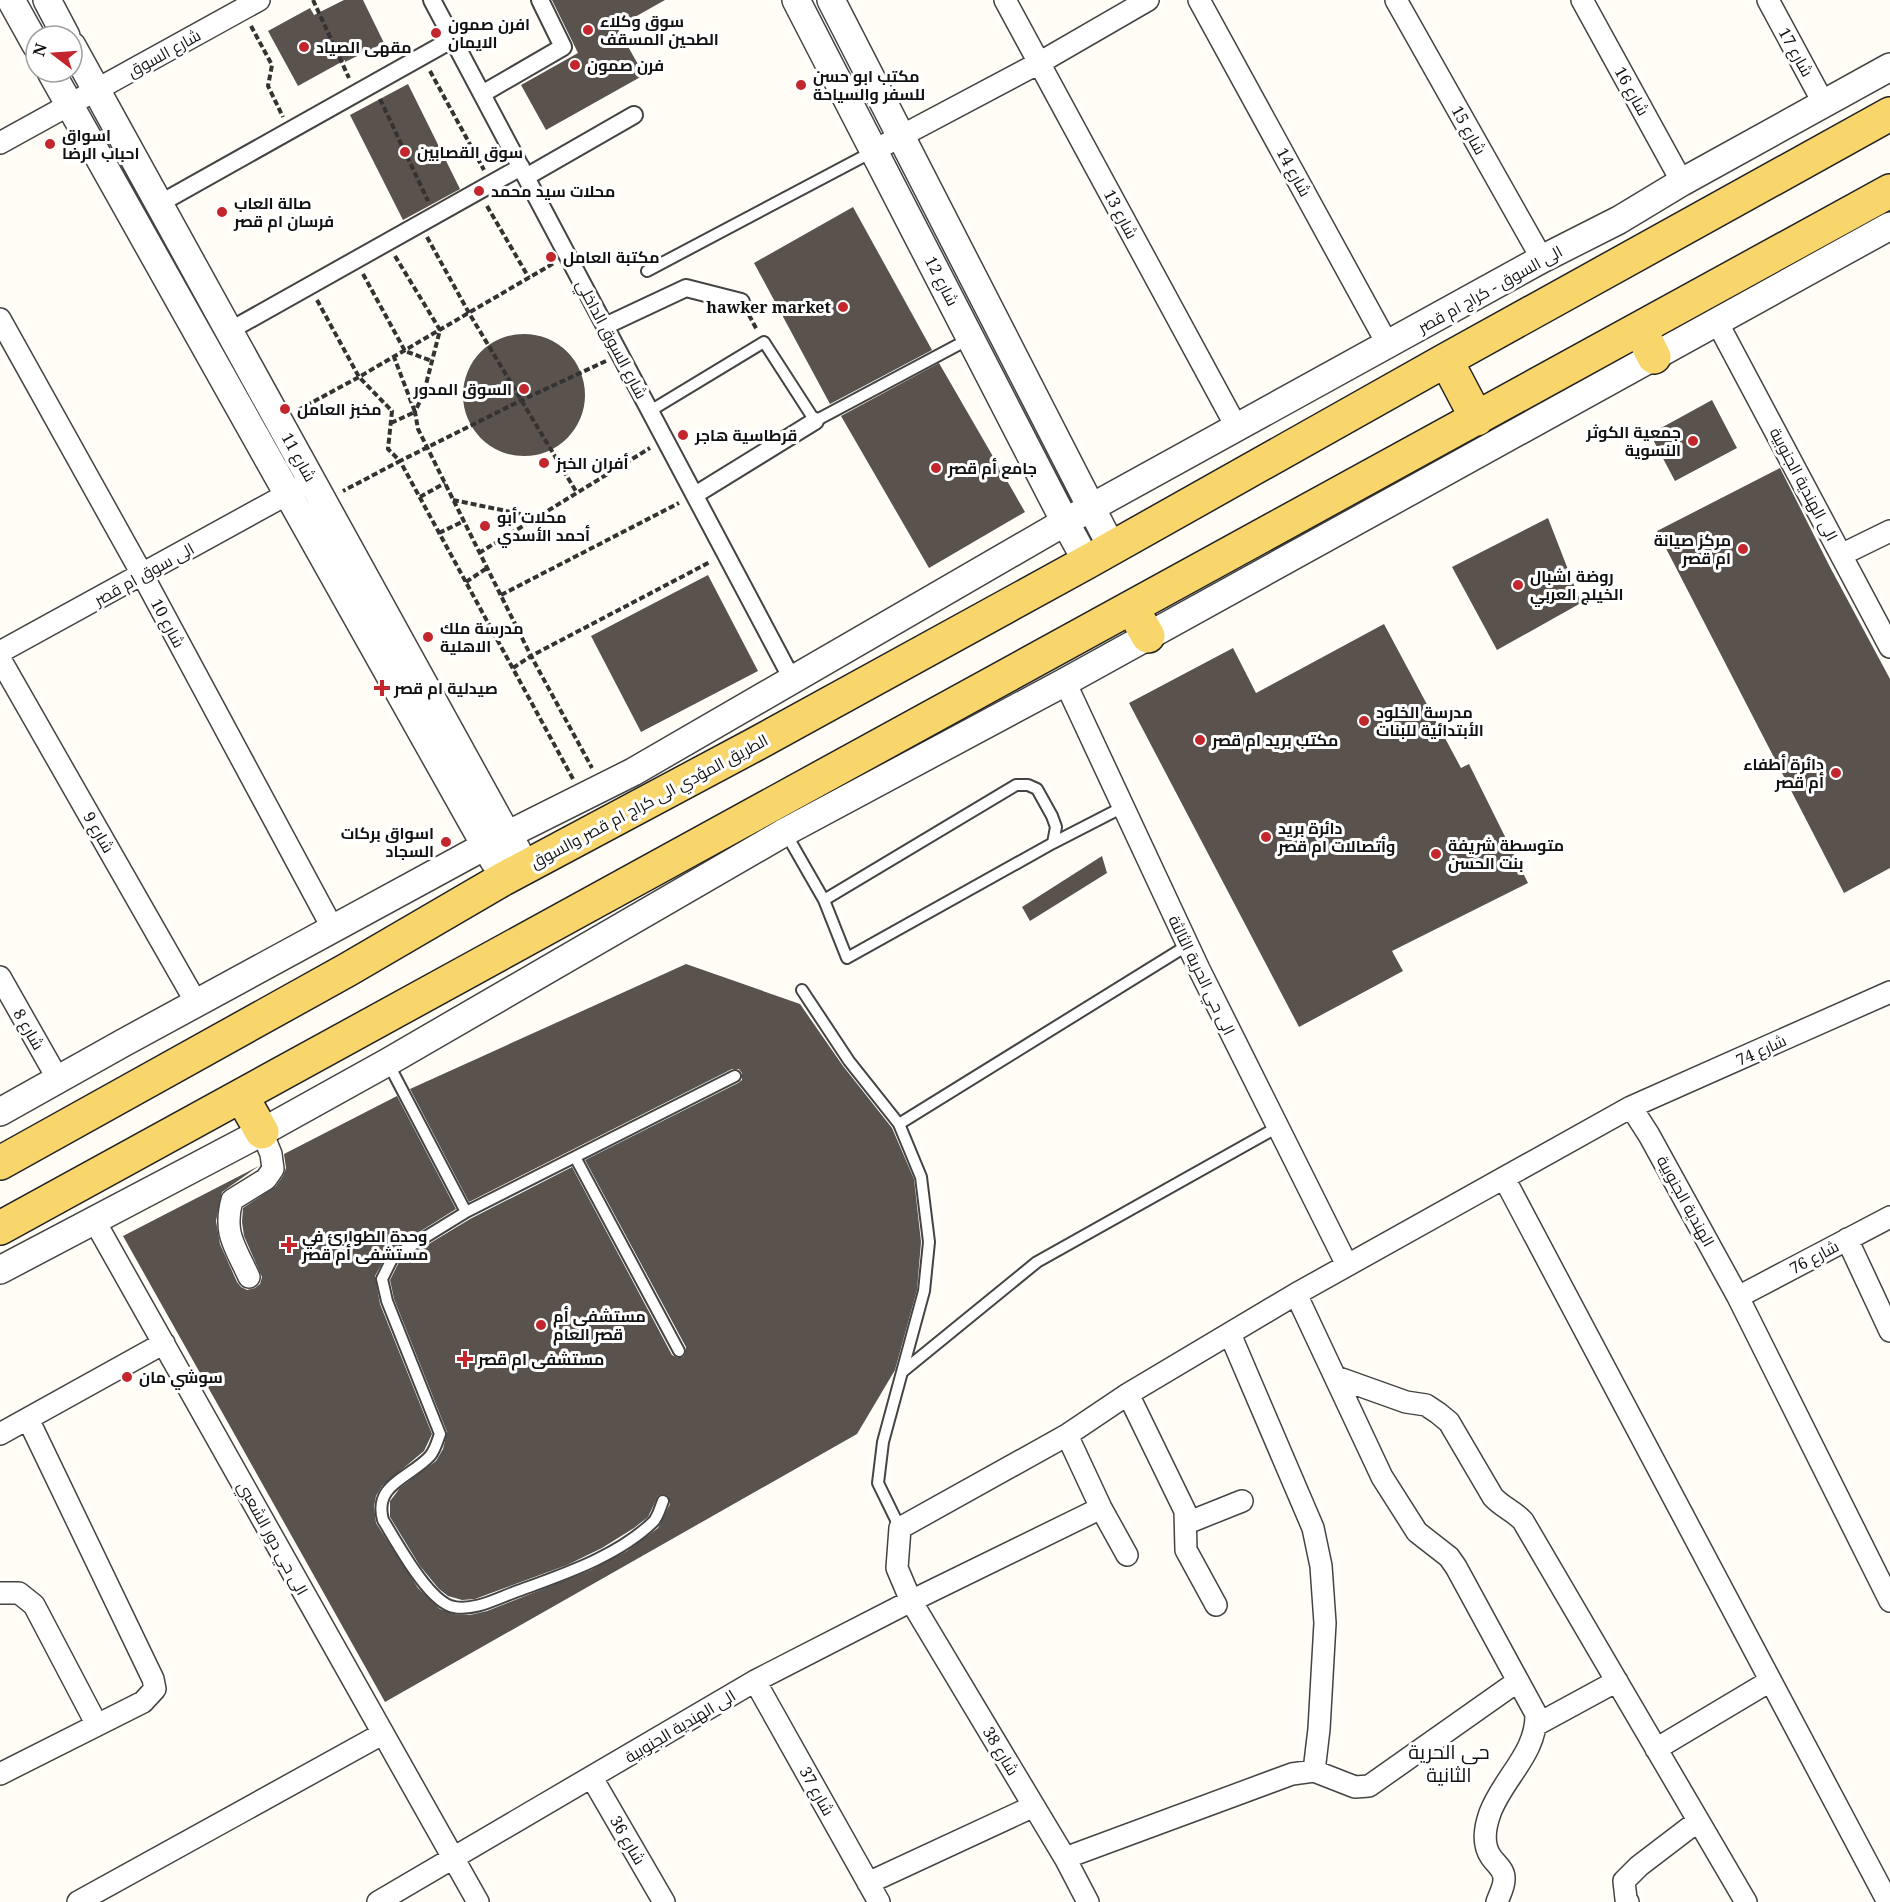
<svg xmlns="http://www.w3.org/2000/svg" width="1890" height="1902" font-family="'Noto Serif',Cairo,serif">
	<rect width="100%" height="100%" fill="#fffdf5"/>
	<!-- building -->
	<path fill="#5a524d" d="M344,0h19l21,43 -39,19v-2l-47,26 -30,-55 42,-23 4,7z
		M552,0h113l-48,27 27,48 -98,55 -25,-45 57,-32z
		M408,84l52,105 -57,31 -53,-105z
		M853,207l79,143 -102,54 -76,-141z
		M463 395a61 61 0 1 1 122 0a61 61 0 1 1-122 0Z
		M939,363l86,149 -96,56 -88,-152z
		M1712,400l25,48 -62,33 -25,-47z
		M1780,468l50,99 60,112v189l-46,25 -187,-362z
		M1548,518l33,85 -84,47 -45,-83z
		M708,575l50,96 -117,61 -50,-96z
		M1384,624l77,144 8,-4 59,119 -136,68 11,20 -104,56 -170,-324 104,-55 23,45z
		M1102,856l5,17 -77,48 -8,-14z
		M686,964l114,40 43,62 49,62 22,51 7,63 -4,48 -22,80 -38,64 -472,268 -262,-466 136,-70 -37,26 -6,29 4,23 17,38 4,5 6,3 8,-2 5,-4 2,-7 -18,-41 -2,-14 1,-14 33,-22 7,-10 3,-8 -2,-14 113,-58 59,113 -67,42 -14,25 5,28 52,130 -8,17 -42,35 -6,10 -2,10 2,17 42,65 22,21 13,5 17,1 17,-4 104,-41 36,-19 31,-23 12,-24 -2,-8 -5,-2 -5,2 -10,21 -14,11 -32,20 -35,17 -92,34 -13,1 -14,-4 -9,-7 -19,-23 -30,-49v-16l10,-13 36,-27 7,-12 4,-17 -53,-133 -4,-19 9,-18 71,-43 102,-52 100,188 6,3 5,-1 3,-5v-5l-101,-187 153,-77 4,-3v-7l-3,-4h-7l-263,133 -59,-113z"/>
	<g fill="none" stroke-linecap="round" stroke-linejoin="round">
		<!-- service casing -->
		<g stroke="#444" stroke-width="14">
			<path id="service" d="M647,271l225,-119
				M650,411l114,-69 51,79 154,-82
				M785,832l39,68 23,58 206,-115 3,-16 -4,-11 -15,-27 -9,-4h-12l-192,115
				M1053,843l70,-36
				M802,990l47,71 50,63 22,53 8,65 -5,49 -41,151 -5,41 22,45
				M388,1063l78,149 269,-136
				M899,1124l289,-179
				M575,1157l104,194
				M466,1212l-73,45 -11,22 5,22 53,133c-3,8 -5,16 -10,22 -20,22 -57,28 -47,64 13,21 46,83 71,87 20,4 42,-8 61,-15 46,-17 102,-35 138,-70 5,-5 7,-14 10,-21
				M902,1372l135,-110 239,-134"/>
		</g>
		<!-- pedestrian casing -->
		<g stroke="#444" stroke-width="20">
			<path id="pedestrian" d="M432,0l360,679
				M482,94l81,-47 -23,-47
				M526,177l108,-62
				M159,204l294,-165
				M605,326l81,-38 55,14
				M229,331l292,-164
				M695,495l120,-74"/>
		</g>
		<!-- minor casing -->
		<g stroke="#444" stroke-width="24">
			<path id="minor" d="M1005,0l232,428
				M1199,0l189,345
				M1396,0l146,259
				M1582,0l100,182
				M1768,0l56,104
				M0,143l259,-143
				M875,150l164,-87 109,-63
				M0,319l142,255 191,355
				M1717,322l173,325
				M1841,555l49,-24
				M0,652l302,-166
				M0,659l197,345
				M1065,682l134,287 148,296
				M0,977l59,104
				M1631,1107l18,28 89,162 152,304
				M1504,1178l384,724
				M94,1220l384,682
				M1847,1239l43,92
				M249,1277c-14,-31 -26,-43 -17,-77l34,-21 7,-10 -2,-15 -9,-22
				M1296,1294l86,183 35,55 32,25 7,10 80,147c1,39 -33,64 -46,99 -5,14 -8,31 1,44 5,7 14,13 13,23 0,7 -5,16 -7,22
				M1738,1297l152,-80
				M1230,1334l83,194 8,38 4,57 -6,106 -5,42
				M1336,1377l70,25 20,3 12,8 11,9 44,75c9,10 21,14 30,24l223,381
				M1128,1394l57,117 1,39 30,55
				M0,1434l164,-91
				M1067,1435l34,73 26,47
				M1187,1523l55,-22
				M0,1593h19l15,12 63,120
				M755,1681l124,221
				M1536,1725l81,-44
				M1656,1749l114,-68
				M0,1774l143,-72 12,-13 -2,-10 -125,-260
				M592,1778l72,124
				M1065,1858l227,-84 22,-3 41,16 14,-1 149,-105
				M868,1883l166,-77
				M78,1902l304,-168
				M378,1902l377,-221 156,-80 190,-93
				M1088,1902l-23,-44 -154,-257 -14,-33 3,-40 167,-93 61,-41 168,-100 335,-187 259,-115
				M1628,1902l-2,-3 -2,-18 15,-15 59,-45"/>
		</g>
		<!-- tertiary casing -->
		<g stroke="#444" stroke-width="30">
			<path id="tertiary" d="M11,0l25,45
				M47,0l19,36
				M796,0l269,522 22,40
				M831,0l281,548
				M72,46l435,789 10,15
				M51,72l443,789
				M0,1112l123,-69 362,-197 148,-74 432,-250 477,-263 77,-39 63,-38 208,-115
				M0,1270l262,-138 126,-70 397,-230 280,-150 825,-456"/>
		</g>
		<!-- primary casing -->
		<g stroke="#222" stroke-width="36">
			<path id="primary" d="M1640,329l14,28
				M1446,360l31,59
				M1132,608l16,28
				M242,1097l20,35
				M0,1163l347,-193 156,-91 251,-134 333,-183 359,-202 444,-246
				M0,1228l1890,-1037"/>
		</g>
		<!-- path -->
		<path stroke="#333" stroke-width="4" stroke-dasharray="6 3" stroke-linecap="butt" d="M313,0l36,78
			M251,26l21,39 -4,21 15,31
			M430,71l54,99
			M380,99l48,102
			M487,206l42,72
			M427,237l42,76 108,180
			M395,256l45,74 -16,62 -9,20 3,17 113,227 61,112
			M363,274l42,77 27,10
			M317,300l42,77 33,34 -4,38 12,12 -57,30
			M749,315l8,15
			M298,410l61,-33 195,-114
			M391,423l24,-11 -21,-55
			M420,497l25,-14
			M453,500l83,17
			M439,533l25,-12
			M479,553l171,-105
			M466,582l21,-14
			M501,595l178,-92
			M513,668l18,-12 179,-94
			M573,779l-173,-318 122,-61 84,-39"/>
		<!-- service -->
		<use href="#service" stroke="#fff" stroke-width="10"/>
		<!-- pedestrian -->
		<use href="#pedestrian" stroke="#fff" stroke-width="16"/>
		<!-- minor -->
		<use href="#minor" stroke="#fff" stroke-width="21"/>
		<!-- tertiary -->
		<use href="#tertiary" stroke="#fff" stroke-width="27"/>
		<!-- primary -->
		<use href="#primary" stroke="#f9d66b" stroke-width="33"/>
	</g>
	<!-- markers -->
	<g fill="#c4262e" stroke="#fff" stroke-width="2">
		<circle cx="588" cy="30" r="6"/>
		<circle cx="436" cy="33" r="6"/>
		<circle cx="304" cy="47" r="6"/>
		<circle cx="575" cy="65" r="6"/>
		<circle cx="801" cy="85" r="6"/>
		<circle cx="50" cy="144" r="6"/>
		<circle cx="405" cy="152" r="6"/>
		<circle cx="479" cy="191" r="6"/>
		<circle cx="222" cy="212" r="6"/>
		<circle cx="551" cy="257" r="6"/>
		<circle cx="843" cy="307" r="6"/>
		<circle cx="524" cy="389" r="6"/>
		<circle cx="285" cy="409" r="6"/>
		<circle cx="683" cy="435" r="6"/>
		<circle cx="1693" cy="441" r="6"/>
		<circle cx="544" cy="463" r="6"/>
		<circle cx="936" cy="468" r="6"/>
		<circle cx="485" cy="526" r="6"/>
		<circle cx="1743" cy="549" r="6"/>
		<circle cx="1518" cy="585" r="6"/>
		<circle cx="428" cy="637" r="6"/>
		<path d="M379 679h6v6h6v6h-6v6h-6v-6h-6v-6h6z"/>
		<circle cx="1364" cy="721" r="6"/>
		<circle cx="1200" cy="740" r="6"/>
		<circle cx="1836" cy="773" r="6"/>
		<circle cx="1266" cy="837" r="6"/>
		<circle cx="446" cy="842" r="6"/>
		<circle cx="1436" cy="854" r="6"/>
		<path d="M286 1236h6v6h6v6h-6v6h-6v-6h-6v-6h6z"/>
		<circle cx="541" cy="1325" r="6"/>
		<path d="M462 1350h6v6h6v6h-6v6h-6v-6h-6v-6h6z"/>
		<circle cx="127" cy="1377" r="6"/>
	</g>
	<g text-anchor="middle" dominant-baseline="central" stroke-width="6" stroke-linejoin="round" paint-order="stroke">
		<!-- poi labels -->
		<g font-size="16" font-weight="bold" fill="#111" stroke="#fff" text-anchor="start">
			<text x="600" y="21">سوق وكلاء<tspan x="600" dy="18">الطحين المسقف</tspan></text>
			<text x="448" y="24">افرن صمون<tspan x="448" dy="18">الايمان</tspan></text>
			<text x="316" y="47">مقهى الصياد</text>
			<text x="587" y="65">فرن صمون</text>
			<text x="813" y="76">مكتب ابو حسن<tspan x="813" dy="18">للسفر والسياحة</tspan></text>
			<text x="62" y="135">اسواق<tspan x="62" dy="18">احباب الرضا</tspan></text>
			<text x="417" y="152">سوق القصابين</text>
			<text x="491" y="191">محلات سيد محمد</text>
			<text x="234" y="203">صالة العاب<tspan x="234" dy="18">فرسان ام قصر</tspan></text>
			<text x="563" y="257">مكتبة العامل</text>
			<text x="831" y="307" text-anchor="end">hawker market</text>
			<text x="512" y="389" text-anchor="end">السوق المدور</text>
			<text x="297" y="409">مخبز العامل</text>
			<text x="1681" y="432" text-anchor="end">جمعية الكوثر<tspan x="1681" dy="18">النسوية</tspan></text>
			<text x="695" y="435">قرطاسية هاجر</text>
			<text x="556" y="463">أفران الخبز</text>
			<text x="948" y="468">جامع أم قصر</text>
			<text x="497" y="517">محلات أبو<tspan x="497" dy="18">أحمد الأسدي</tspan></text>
			<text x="1731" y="540" text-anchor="end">مركز صيانة<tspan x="1731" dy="18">ام قصر</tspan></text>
			<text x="1530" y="576">روضة اشبال<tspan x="1530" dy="18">الخيلج العربي</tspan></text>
			<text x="440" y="628">مدرسة ملك<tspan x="440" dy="18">الاهلية</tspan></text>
			<text x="394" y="688">صيدلية ام قصر</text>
			<text x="1376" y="712">مدرسة الخلود<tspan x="1376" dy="18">الأبتدائية للبنات</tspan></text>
			<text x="1212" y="740">مكتب بريد ام قصر</text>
			<text x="1824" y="764" text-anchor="end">دائرة أطفاء<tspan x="1824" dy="18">أم قصر</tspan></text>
			<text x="1278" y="828">دائرة بريد<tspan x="1278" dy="18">وأتصالات ام قصر</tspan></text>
			<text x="434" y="833" text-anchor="end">اسواق بركات<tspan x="434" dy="18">السجاد</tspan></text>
			<text x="1448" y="845">متوسطة شريفة<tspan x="1448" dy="18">بنت الحسن</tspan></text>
			<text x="302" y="1236">وحدة الطوارئ في<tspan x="302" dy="18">مستشفى أم قصر</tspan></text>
			<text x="553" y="1316">مستشفى أم<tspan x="553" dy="18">قصر العام</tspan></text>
			<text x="478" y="1359">مستشفى ام قصر</text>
			<text x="139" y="1377">سوشي مان</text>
		</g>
		<!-- street labels -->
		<g font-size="16" fill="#111" stroke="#fff">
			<text transform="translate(1796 52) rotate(61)">شارع 17</text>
			<text transform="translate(164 53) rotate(-29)">شارع السوق</text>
			<text transform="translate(1632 91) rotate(61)">شارع 16</text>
			<text transform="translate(1469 130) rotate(61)">شارع 15</text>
			<text transform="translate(1294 172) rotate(61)">شارع 14</text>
			<text transform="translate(1121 214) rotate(62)">شارع 13</text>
			<text transform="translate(942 281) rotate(63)">شارع 12</text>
			<text transform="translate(1490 289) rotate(-29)">الى السوق - كراج ام قصر</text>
			<text transform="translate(612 339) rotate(62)">شارع السوق الداخلي</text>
			<text transform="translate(299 457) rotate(61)">شارع 11</text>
			<text transform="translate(1804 484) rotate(62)">الى الهندية الجنوبية</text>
			<text transform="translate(144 574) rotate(-29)">الى سوق ام قصر</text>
			<text transform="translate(168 623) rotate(62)">شارع 10</text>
			<text transform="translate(649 801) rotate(-28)">الطريق المؤدي الى كراج ام قصر والسوق</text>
			<text transform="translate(99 832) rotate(60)">شارع 9</text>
			<text transform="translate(1202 975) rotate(64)">الى حي الحرية الثالثة</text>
			<text transform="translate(29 1029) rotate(60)">شارع 8</text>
			<text transform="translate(1761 1050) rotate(-24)">شارع 74</text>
			<text transform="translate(1686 1201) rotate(61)">الهندية الجنوبية</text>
			<text transform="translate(1814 1257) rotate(-28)">شارع 76</text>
			<text transform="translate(273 1538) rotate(61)">الى حي دور الشعبي</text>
			<text transform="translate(680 1726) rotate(-31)">الى الهندية الجنوبية</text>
			<text transform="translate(1001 1751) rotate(59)">شارع 38</text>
			<text transform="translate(817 1791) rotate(61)">شارع 37</text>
			<text transform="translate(628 1840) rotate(60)">شارع 36</text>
		</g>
		<!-- quarter labels -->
		<g font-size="20" fill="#111" stroke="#fff">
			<text x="1449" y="1751">حي الحرية<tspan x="1449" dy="23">الثانية</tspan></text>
		</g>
	</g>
	<!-- north arrow -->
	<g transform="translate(54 54) rotate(287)"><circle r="28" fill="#ffffff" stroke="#a0a0a0" stroke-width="1.5"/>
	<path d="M0-4.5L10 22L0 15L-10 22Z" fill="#c4262e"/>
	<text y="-9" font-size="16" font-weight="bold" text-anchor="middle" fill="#111111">N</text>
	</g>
</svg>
